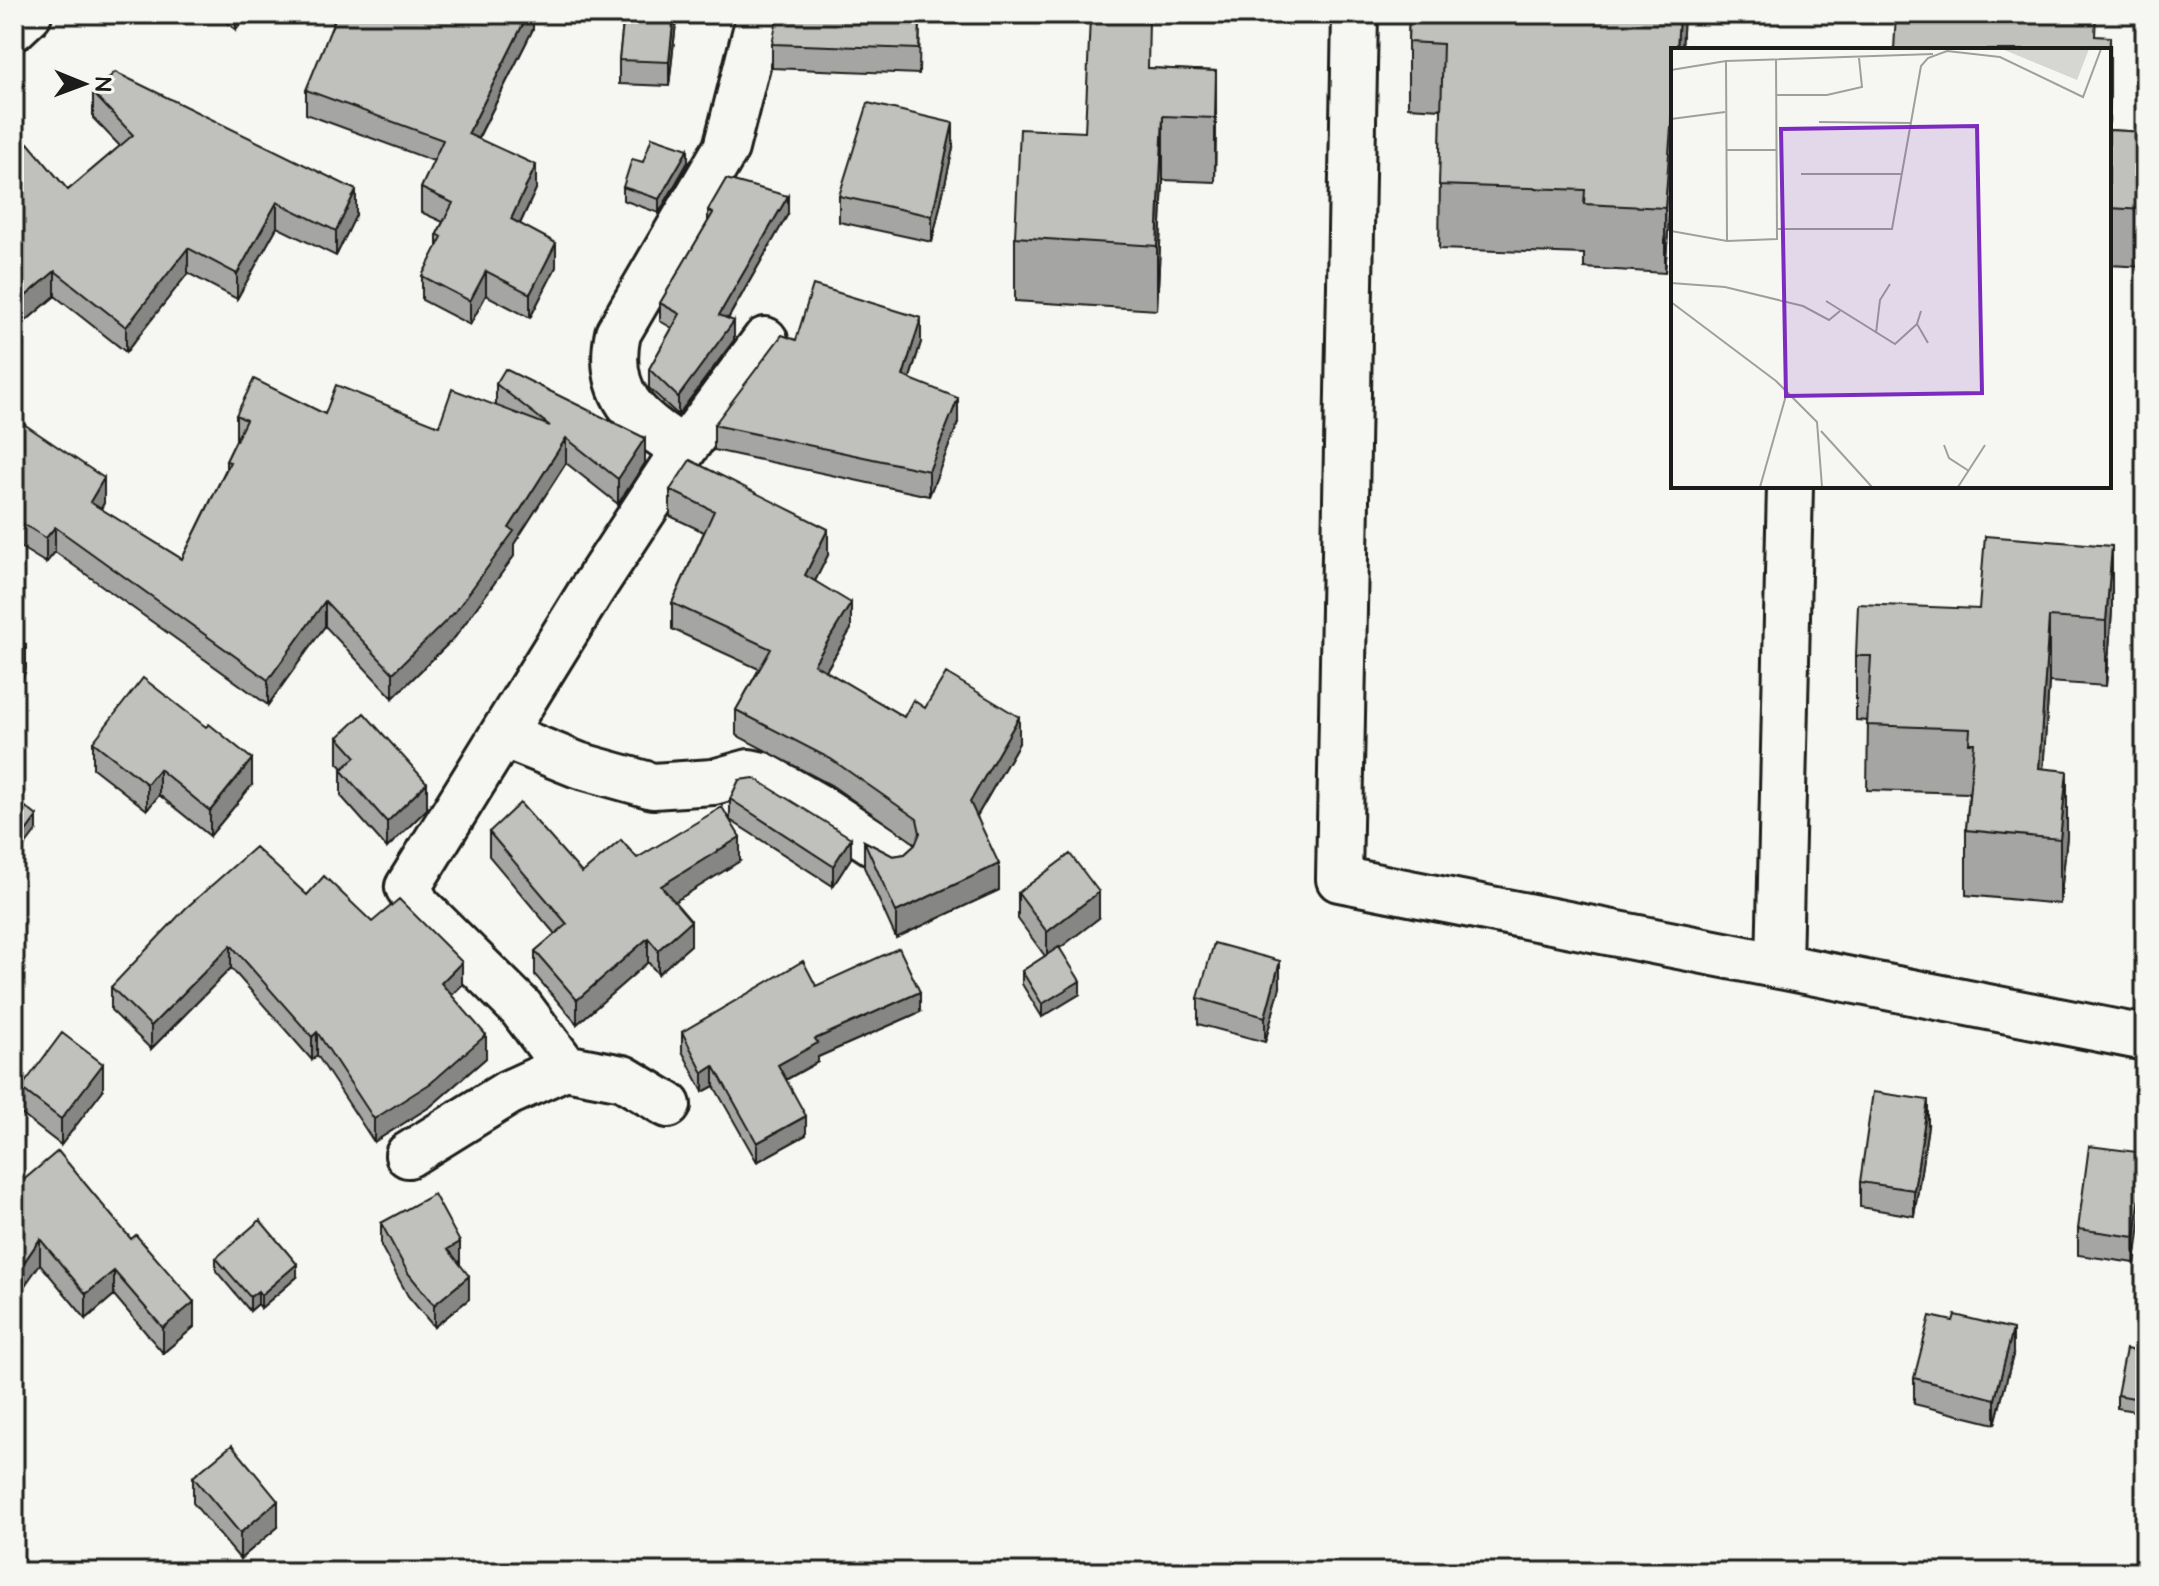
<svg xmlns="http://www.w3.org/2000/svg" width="2159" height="1586" font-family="'Architects Daughter',sans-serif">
	<rect width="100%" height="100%" fill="#f6f6f2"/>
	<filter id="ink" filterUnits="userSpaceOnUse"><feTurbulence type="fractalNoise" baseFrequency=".0125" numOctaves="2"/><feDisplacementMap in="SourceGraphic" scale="16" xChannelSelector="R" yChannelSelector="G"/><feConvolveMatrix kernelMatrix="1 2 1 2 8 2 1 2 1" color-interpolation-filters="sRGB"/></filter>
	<g filter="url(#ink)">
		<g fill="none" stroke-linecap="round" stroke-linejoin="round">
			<!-- minor casing -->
			<g stroke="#1c1c1c" stroke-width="50">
				<path id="minor" d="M1355,14l-16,865 806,159
					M14,28l15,-14
					M684,449c-48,-29 -79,-56 -66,-116l108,-185 34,-134
					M503,735l75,30 75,21 60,-4 36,-10 14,3 56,32 76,50
					M1779,966l11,-480
					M565,1067l-44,-59 -103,-102 -10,-19 183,-296 93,-142 81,-109
					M408,1155l100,-62 57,-26 58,11 45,27"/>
			</g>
			<!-- minor -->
			<use href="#minor" stroke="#f6f6f2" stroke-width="44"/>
		</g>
		<!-- wall -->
		<path fill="#a5a5a3" stroke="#1c1c1c" stroke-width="2" d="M216,14h32l-12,16z
			M533,14v15l-55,110 58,50 -16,35 36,43 -26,51 -44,-23 -16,30 -48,-25v-24l15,-28v-14l6,-12 -22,-10v-24l13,-27 -128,-47v-24z
			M624,14h53l-8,72 -50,-2v-24z
			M920,14l-1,60 -147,-6v-24z
			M1409,14h275l-2,36h-9v115l-8,108 -81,-5v-14l-145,-5 2,-140 -33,-2v-65z
			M1149,68l67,3 -1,111 -52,-2 -6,130 -142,-9v-64l70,-105z
			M93,93l263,122 -20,41 -59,-29 -40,72 -49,-26 -62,79 -71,-56 -41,35v-176l54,35 52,-44 -27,-28z
			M2109,130l36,2v135l-36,-2z
			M953,148l-21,94 -93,-20v-26z
			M643,162h45l-29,51 -36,-13v-13z
			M708,210l80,4 -60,105 6,21 -56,75 -29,-27v-19l23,-41 -12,-7v-18l48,-81z
			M796,340l125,2 -11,36 48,45 -29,73 -215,-46v-25z
			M496,384l149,79 -27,41 -52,-41 -52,81v12l-59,81 -62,61 -68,-72 -57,79 -213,-153 -9,11 -26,-16 -6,8v-149l6,16 84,81 -3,6 81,50 44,-90v-8l10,-21v-25l89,-1 114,12 57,-21z
			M670,490l158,65 -13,26 36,48 -25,42 78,46 21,-9 94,35 -42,73 22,74 -103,48 -32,-71v-26l29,15 12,-2 11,-10 -85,-59 -95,-50v-25l23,-41 -87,-40v-26l32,-71 -34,-16z
			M1979,609l133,2 -6,75 -57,-4 -6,87 24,67 -7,68 -94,-9v-65l3,-37 -102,-3 1,-69 -12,-1v-64z
			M338,737l89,72 -40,39 -46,-52v-26l2,-2 -5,-5z
			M93,742l159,43 -42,51 -51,-41 -12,15 -54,-42z
			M730,799l121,59 -18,28 -103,-66z
			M489,832l93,41 55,-15 103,3 -66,41 17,43 -33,29 -10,-12 -71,62 -42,-49v-24l20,-17 -66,-78z
			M1018,893l81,25 -40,30 21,46 -38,23 -20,-33v-13l23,-15 -27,-37z
			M307,895l65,27 90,63 -11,10 35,63 -55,48 -57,36 -57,-87 -5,5 -81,-92 -80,81 -40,-39v-23z
			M816,986l104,26 -102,45v5l-32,18 20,55 -49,27 -43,-76 -11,6 -21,-41v-19z
			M1280,987l-15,55 -67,-18v-26z
			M21,1088l82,2 -42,55 -40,-31z
			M1928,1126l-14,90 -54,-9v-25z
			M2145,1153l-10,110 -57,-8v-26z
			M14,1188l180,139 -31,26 -49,-58 -28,24 -46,-55z
			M381,1223l79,42 9,34 -35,28 -26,-31 -27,-50z
			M216,1258l81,19 -36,31 -3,-4 -8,7 -34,-40z
			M2145,1353v60l-28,-5v-13z
			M2013,1355l-18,69 -81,-20v-26z
			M193,1477l85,50 -38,32 -47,-56z"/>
		<!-- shaded-wall -->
		<path fill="#868684" stroke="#1c1c1c" stroke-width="2" d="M236,14h12l-12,16z
			M528,14h5v15l-65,129v-24z
			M674,14h3l-8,72v-24z
			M1679,14h5l-2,36h-5z
			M2110,37v57l-1,30v-57z
			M1216,71v64l-1,47v-64z
			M1673,100v65l-8,108v-65z
			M1163,116v64l-6,130v-64z
			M953,123v25l-21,94v-26z
			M688,149v13l-29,51v-14z
			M536,165v24l-25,54v-24z
			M356,190v25l-20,41v-25z
			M788,196v18l-69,120v-19z
			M277,202v25l-40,72v-25z
			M556,243v24l-26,51v-24z
			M188,248v25l-62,79v-25z
			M55,271v25l-41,35v-25z
			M486,271v24l-16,30v-24z
			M921,318v24l-18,58v-24z
			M734,321v19l-56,75v-18z
			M958,398v25l-29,73v-25z
			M566,438v25l-52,81v12l-59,81 -62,61v-25l116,-145z
			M645,438v25l-27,41v-25z
			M104,478v25l-14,24v-25z
			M20,522v25l-6,8v-25z
			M55,527v25l-9,11v-25z
			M828,529v26l-23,46v-26z
			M2112,546v65l-6,75v-65z
			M325,601v25l-57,79v-25z
			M851,603v26l-37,61v-26z
			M2049,617v65l-10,151v-65z
			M26,644v26l-12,28v-26z
			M1019,717v26l-49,85v-26z
			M252,759v26l-42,51v-25z
			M159,769v26l-12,15v-26z
			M2067,771v65l-7,68v-65z
			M427,783v26l-40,39v-26z
			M37,816v14l-22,29v-13z
			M740,837v24l-79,49v-24z
			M851,838v20l-18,28v-20z
			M999,864v26l-103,48v-26z
			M1099,892v26l-52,40v-26z
			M691,921v24l-33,29v-24z
			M648,938v24l-71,62v-24z
			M231,945v23l-80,81v-23z
			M1280,961v26l-15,55v-25z
			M462,962v23l-21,21v-23z
			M1080,981v13l-38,23v-13z
			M920,992v20l-102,45v5l-40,22v-19l37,-26z
			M317,1032v23l-5,5v-23z
			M486,1035v23l-55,48 -57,36v-23z
			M103,1064v26l-42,55v-26z
			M714,1066v20l-11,6v-19z
			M1928,1100v26l-14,90v-26z
			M806,1116v19l-49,27v-19z
			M2145,1161v26l-10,76v-26z
			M40,1239v25l-26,37v-24z
			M460,1242v23l-12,-16z
			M297,1264v13l-36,31v-13z
			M114,1271v24l-28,24v-25z
			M469,1276v23l-35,28v-22z
			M258,1291v13l-8,7v-14z
			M194,1302v25l-31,26v-25z
			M2013,1329v26l-18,69v-25z
			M278,1501v26l-38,32v-26z"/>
		<!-- building -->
		<path fill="#c0c0bd" stroke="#1c1c1c" stroke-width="2" d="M337,14h191l-60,120 68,31 -25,54 45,24 -26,51 -44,-23 -16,30 -48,-25 20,-39 -5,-3 16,-31 -32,-15 22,-48 -137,-50z
			M624,14h50l-5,48 -50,-2z
			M778,14h142l-1,35 -147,-5z
			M1409,14h270l-2,36h-4v50l-8,108 -81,-4 1,-14 -146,-5 4,-141 -35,-2z
			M1896,14h200l-1,22 15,1 -1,30v-17h-215z
			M1090,17l59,2 -1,49 68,3 -1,47 -52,-2 -6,130 -142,-9 5,-108 65,3z
			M115,72l241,118 -20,41 -59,-29 -40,72 -49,-26 -62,79 -71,-56 -41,35v-151l14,-12 40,47 65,-55 -40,-42z
			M868,103l85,20 -21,93 -93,-20z
			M2109,130l36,2v78l-36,-2z
			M652,137l36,12 -29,50 -36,-12 9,-28 11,3z
			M726,179l62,17 -69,119 15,6 -56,76 -29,-28 31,-55 -20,-11 53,-90 -5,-3z
			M813,285l108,33 -18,58 55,22 -29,73 -215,-46 68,-90 14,5z
			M505,369l140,69 -27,41 -52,-41 -57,90 5,3 -59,81 -62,61 -68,-72 -57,79 -213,-153 -9,11 -26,-16 -6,8v-124l6,5 -5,7 89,60 -14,24 92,57 48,-97 -4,-1 20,-41 -10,-5 18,-36 71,35 11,-29 103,41 13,-37 98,37 -54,-42z
			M690,460l138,69 -23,46 46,28 -37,61 90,53 9,-17 12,8 21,-35 73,44 -49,85 29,62 -103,48 -32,-71 29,15 12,-2 10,-9 5,-12 -3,-14 -86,-60 -95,-49 35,-61 -99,-46 42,-92 -44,-21z
			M1985,536l127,10 -6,75 -57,-4 -10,151 28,3 -7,68 -94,-9 8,-87h-5l1,-14 -103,-4 4,-69h-15l2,-52 121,5z
			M14,639l12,5 -12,28z
			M143,678l63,49 3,-3 43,35 -42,52 -51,-42 -12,15 -54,-42z
			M364,713l63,70 -40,39 -46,-52 15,-13 -18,-20z
			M754,778l97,60 -18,28 -103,-67 9,-19z
			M14,798l23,18 -22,30h-1z
			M520,803l62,70 39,-33 16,18 85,-51 18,30 -79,49 30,35 -33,29 -10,-12 -71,62 -42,-49 32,-27 -78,-92z
			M255,847l52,48 17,-19 48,46 27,-23 63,63 -21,21 45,52 -55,48 -57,36 -57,-87 -5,5 -81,-92 -80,81 -40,-39 75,-79z
			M1070,854l29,38 -52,40 -29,-39z
			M1214,943l66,18 -15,56 -67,-19z
			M1059,947l21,34 -38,23 -20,-33z
			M899,948l21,44 -105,47 3,4 -40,22 28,51 -49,27 -43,-77 -11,7 -21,-41 121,-71 13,25z
			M62,1033l41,31 -42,55 -40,-31z
			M1873,1092l55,8 -14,90 -54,-8z
			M2089,1146l56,7 -10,84 -57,-8z
			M58,1151l73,88 5,-4 58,67 -31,26 -49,-57 -28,23 -46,-55 -26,38v-89z
			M434,1194l26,48 -12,7 21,27 -35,29 -26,-32 -27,-50z
			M260,1220l37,44 -36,31 -3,-4 -8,6 -34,-39z
			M1955,1315l58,14 -18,70 -81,-21 16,-62 23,5z
			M2126,1349l19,4v47l-28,-5z
			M232,1445l46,56 -38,32 -47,-56z"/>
	</g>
	<!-- overview -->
	<g transform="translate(1671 48)">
		<rect width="440" height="440" fill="#f6f6f2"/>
		<path d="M331,1h87l-12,31z" fill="#d6d6d2"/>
		<path fill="none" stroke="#9f9f9c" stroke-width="2" d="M55,13l1,180M0,22l55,-9 207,-7M105,47h51l35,-8 -3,-29M0,71l54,-7M148,74l92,1M55,102h51M130,126h101M107,181h114l29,-163 7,-8 19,-7 53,6 83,40 18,-48M0,183l56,10 50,-2 -1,-180M0,235l54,4 78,19 26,14 11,-9M155,253l69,43 22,-20M0,254l105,79 41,41 5,65M250,263l-4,13 11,19M205,285l4,-33 10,-16M150,383l51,56M273,397l5,13 20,13M89,439l27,-95M287,439l27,-42"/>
		<path fill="#7b2cbf" fill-opacity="0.15" stroke="#7b2cbf" stroke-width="4" d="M306,78l5,267 -196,3 -5,-267z"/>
		<rect width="440" height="440" fill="none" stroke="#1c1c1c" stroke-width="4"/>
	</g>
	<!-- margin -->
	<rect width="2159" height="1586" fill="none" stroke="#f6f6f2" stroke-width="48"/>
	<rect x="24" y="24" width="2111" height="1538" fill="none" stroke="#1c1c1c" stroke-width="3" filter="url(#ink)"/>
	<!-- north arrow -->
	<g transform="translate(84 84) rotate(91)" stroke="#f6f6f2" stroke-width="6" paint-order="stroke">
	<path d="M0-6L14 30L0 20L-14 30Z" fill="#1c1c1c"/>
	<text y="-12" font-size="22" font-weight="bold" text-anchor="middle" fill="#1c1c1c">N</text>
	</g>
</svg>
